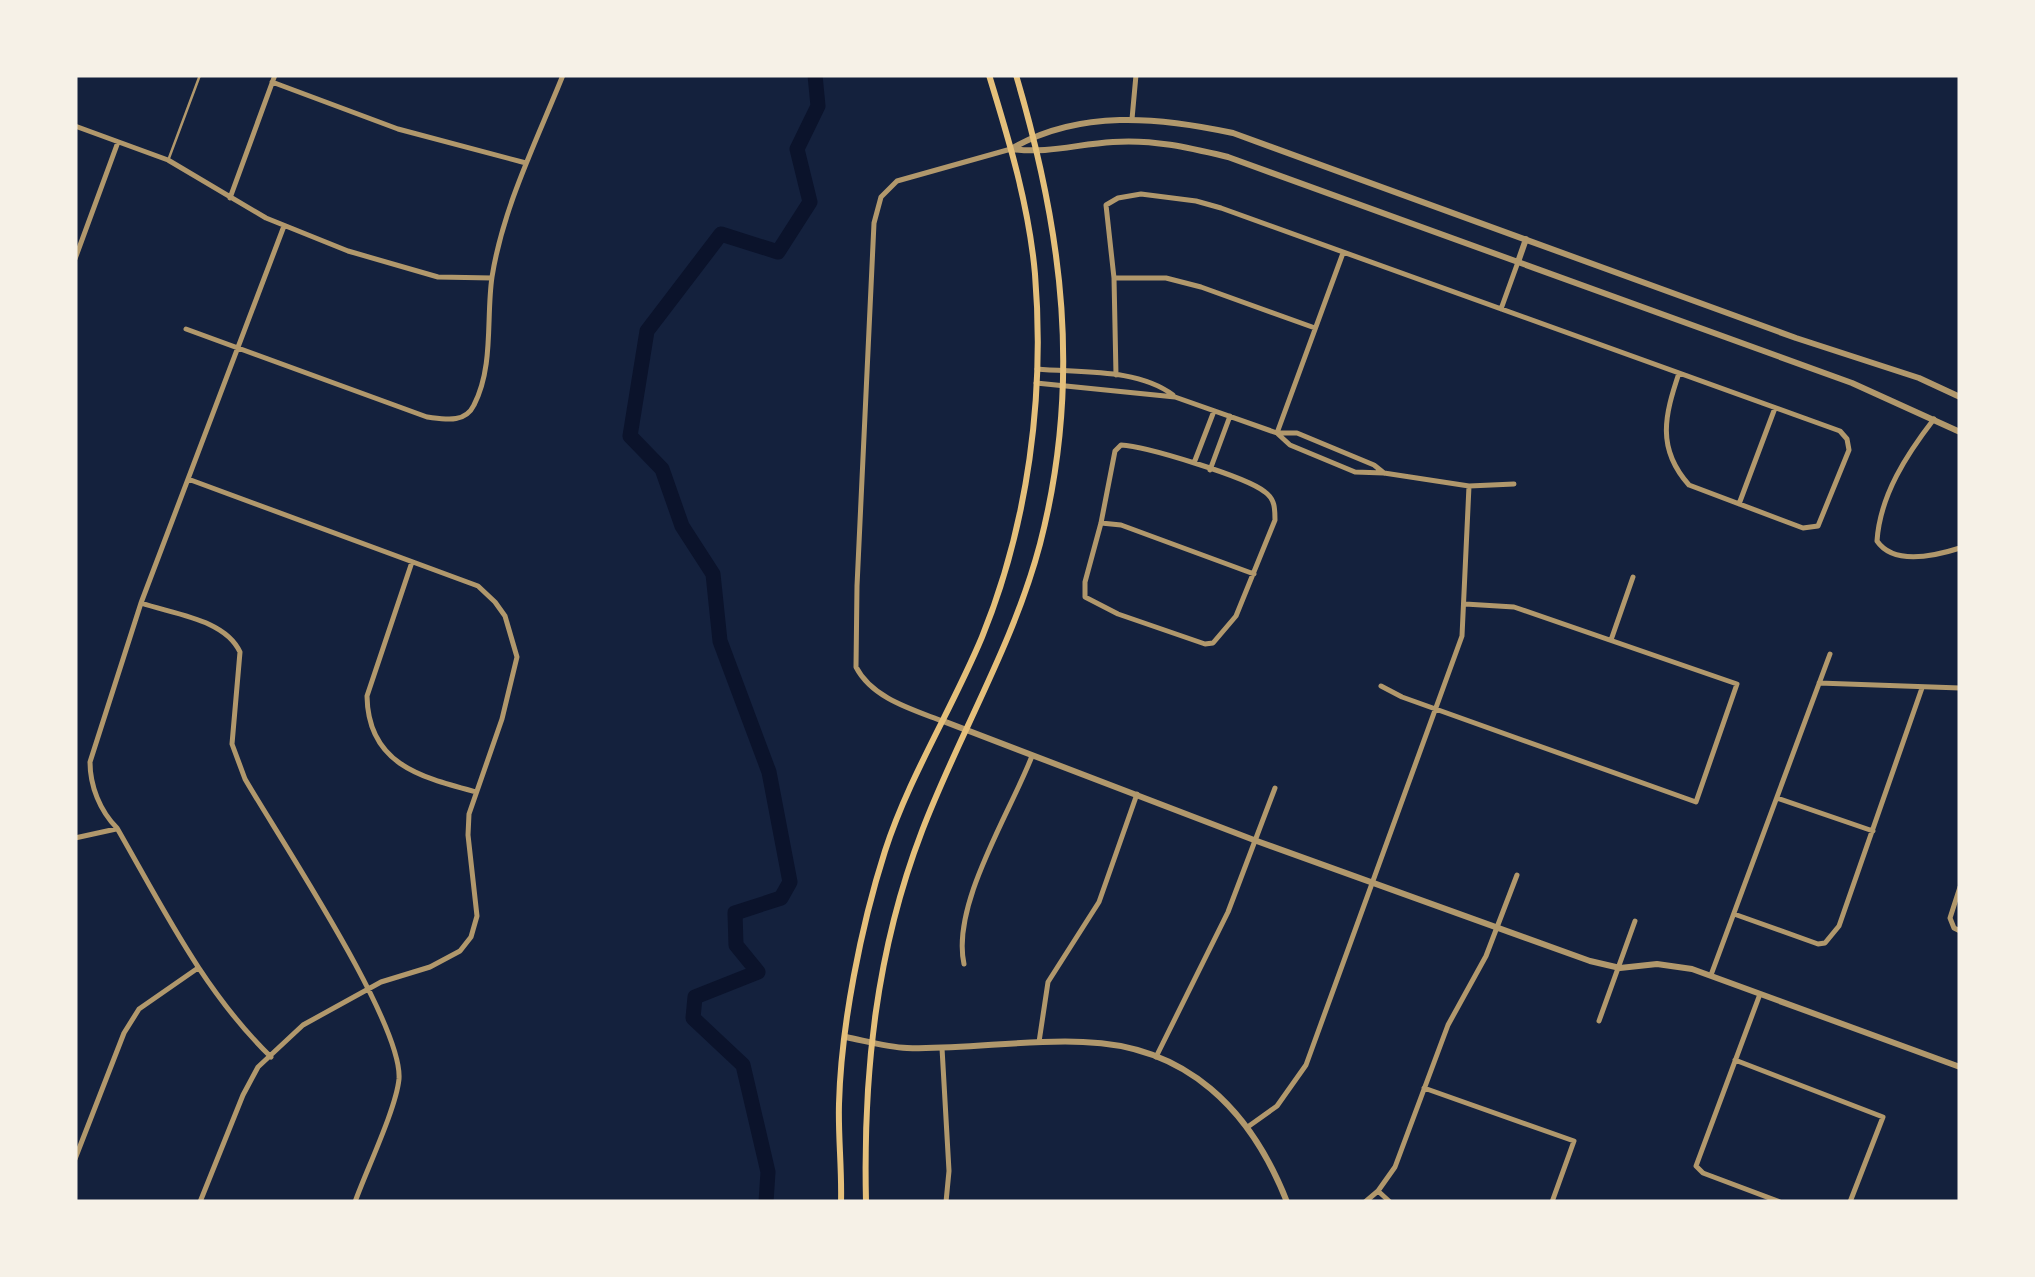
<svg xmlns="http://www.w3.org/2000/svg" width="2035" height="1277" font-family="'Asap Condensed',sans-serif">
	<rect width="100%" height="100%" fill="#14213d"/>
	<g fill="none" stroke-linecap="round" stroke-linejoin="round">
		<!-- river -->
		<path stroke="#0b132b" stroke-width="15" d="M766,1202l2,-30 -25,-107 -50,-47 2,-21 63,-25 -22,-27 -1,-32 46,-15 9,-16 -21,-110 -49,-131 -7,-67 -31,-48 -20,-57 -32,-33 17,-105 74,-97 57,18 32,-50 -13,-53 21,-43 -3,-31"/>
		<!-- service -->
		<path stroke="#b1986c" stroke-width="2.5" d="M169,158l31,-83"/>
		<!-- minor -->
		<path stroke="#b1986c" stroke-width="5" d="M272,82l126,47 128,34
			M1132,119l4,-44
			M75,126l93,34 98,58 82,33 90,26 54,1
			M230,198l45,-123
			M75,259l43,-117
			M1114,278h52l35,9 114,41
			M1501,309l17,-47
			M186,329l241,88c17,2 38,7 47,-12 20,-39 12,-87 18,-128 11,-70 45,-137 71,-202
			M1037,369c43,4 100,-1 136,26
			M1116,375l-2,-97 -8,-73 12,-7 23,-4 55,7 25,7 619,223 7,8 2,11 -31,76 -15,2 -114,-43c-33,-37 -24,-70 -10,-112
			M1036,383l139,14 102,36h20l77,32 10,8
			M1934,419c-27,35 -54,76 -57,122 17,25 58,15 83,7
			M1277,433l66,-180
			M1278,434l12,11 65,27 29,1 85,13 45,-2
			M1121,445c24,1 126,32 144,47 10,7 10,17 10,28l-39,96 -23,27 -8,1 -87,-30 -33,-17v-15l16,-59 14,-72z
			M1194,463l20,-52
			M1210,470l20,-54
			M188,479l290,107 17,16 10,14 12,41 -15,62 -33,95 -1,21 9,81 -6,21 -11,14 -30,16 -49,15 -78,43 -45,42 -15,28 -43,107
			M1739,504l36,-96
			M1101,523l20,2 133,49
			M412,562l-45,134c1,68 53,81 109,96
			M141,603c32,11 84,16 99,49l-8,92 13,35c33,57 158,244 154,300 -3,30 -33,92 -44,123
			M1611,640l22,-63
			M1819,683l141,5
			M1381,686l21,11 294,105 41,-118 -223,-77 -49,-3
			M942,721c-31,-12 -70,-23 -86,-54l1,-81 17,-363 7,-26 16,-16 114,-32
			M1777,798l96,33
			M75,838l41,-9
			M1960,887l-10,31 4,10 6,3
			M1734,914l84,30 7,-1 14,-17 83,-238
			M964,964c-13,-59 46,-151 68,-208
			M1711,975l119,-321
			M1760,994l-64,172 7,7 77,29
			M1599,1021l36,-100
			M1039,1042l9,-60 51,-80 38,-108
			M942,1048l7,123 -3,31
			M271,1057c-67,-65 -108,-149 -154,-229 -17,-17 -27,-42 -27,-66l51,-159 143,-377
			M1156,1057l72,-145 47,-124
			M1735,1060l148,57 -33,85
			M1424,1088l150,53 -22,61
			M1249,1126l28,-20 29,-41 156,-429 7,-150
			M75,1159l49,-126 15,-24 59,-41
			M1378,1191l12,11
			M1365,1202l13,-11 17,-24 53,-142 38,-69 31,-81"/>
		<!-- tertiary -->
		<path stroke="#b1986c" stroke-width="6" d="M1011,149c68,-40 148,-32 222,-16l563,205 123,40 41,19
			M1012,149c35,5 66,-5 101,-7 40,-3 77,6 115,15l624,226 108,49
			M1518,262l8,-23
			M943,721l311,119 336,121 30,7 37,-4 35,5 268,98
			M846,1037c20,4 41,10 61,11 59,2 117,-9 176,-6 104,3 168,68 204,160"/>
		<!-- secondary -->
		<path stroke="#e5c07b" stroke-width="6" d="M841,1202c1,-33 -3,-66 -2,-98 2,-78 22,-178 46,-253 24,-74 67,-142 97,-214 46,-113 63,-241 53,-363 -6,-68 -26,-134 -46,-199
			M866,1202c-3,-128 10,-251 56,-371 37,-97 91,-185 118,-287 42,-162 23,-311 -24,-469"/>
	</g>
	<!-- border -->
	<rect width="2035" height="1277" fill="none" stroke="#f6f1e7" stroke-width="155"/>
</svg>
